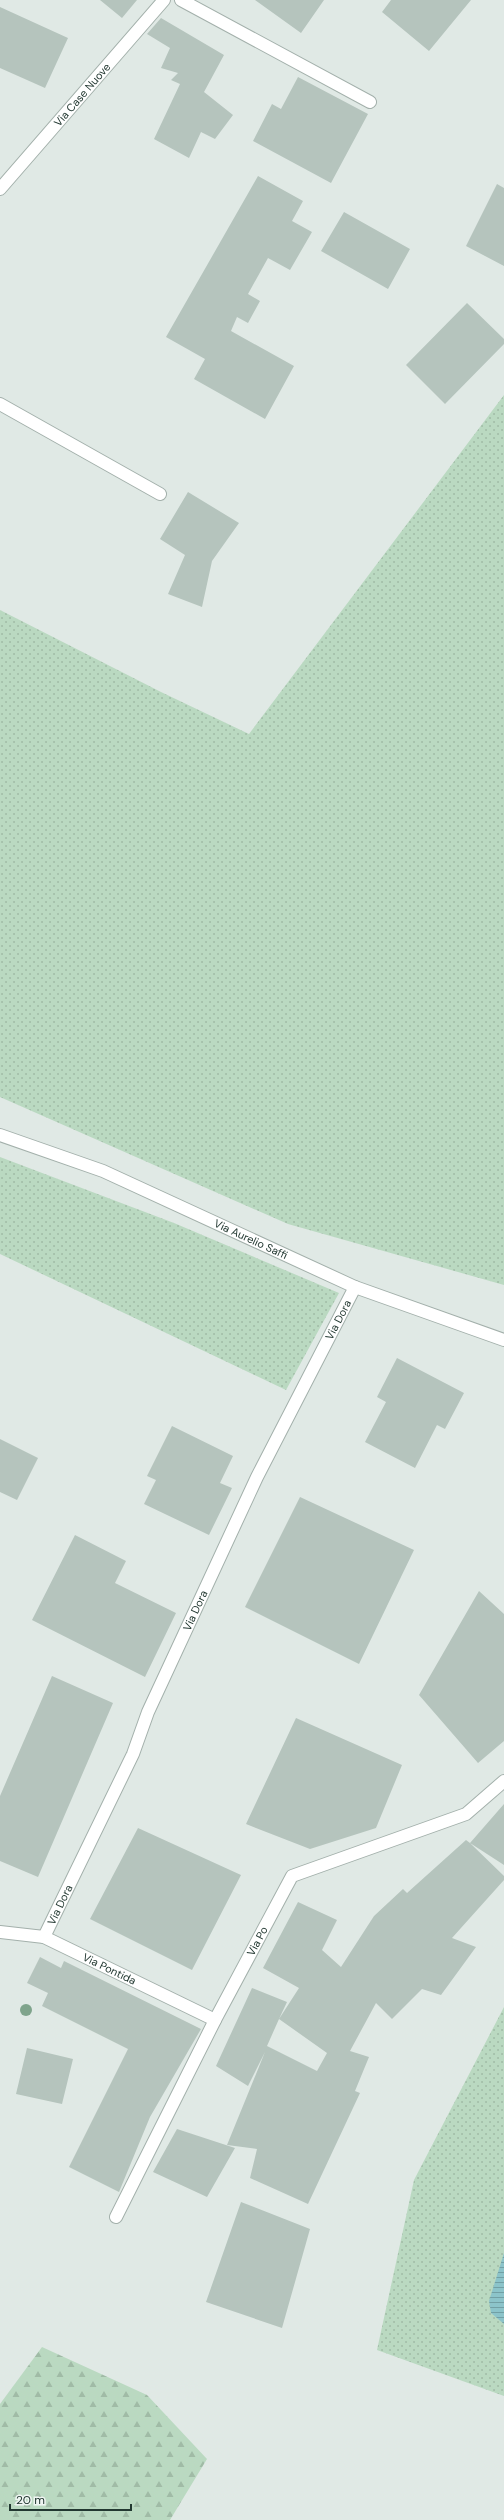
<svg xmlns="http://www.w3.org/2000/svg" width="504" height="2520" font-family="'DM Sans',sans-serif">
	<defs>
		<pattern id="green-dots" width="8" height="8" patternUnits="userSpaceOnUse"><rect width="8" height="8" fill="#bad9c1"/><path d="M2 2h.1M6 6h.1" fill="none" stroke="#a0bba6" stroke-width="1.8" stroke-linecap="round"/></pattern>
		<pattern id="forest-firs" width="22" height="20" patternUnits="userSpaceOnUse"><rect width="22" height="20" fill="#bad9c1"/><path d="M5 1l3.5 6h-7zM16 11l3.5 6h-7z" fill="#a0bba6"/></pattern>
		<pattern id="water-rules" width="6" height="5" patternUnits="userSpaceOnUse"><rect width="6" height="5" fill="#8cc4ca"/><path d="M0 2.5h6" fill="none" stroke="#72a0a5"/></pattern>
	</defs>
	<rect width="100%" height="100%" fill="#e0e9e5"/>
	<!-- green -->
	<path fill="url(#green-dots)" d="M504,395v890l-216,-61 -288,-127v-487l161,82 88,42z
		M0,1157l174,66 165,70 -53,97 -286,-136z
		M504,2007v389l-127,-46 37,-170z"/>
	<!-- forest -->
	<path fill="url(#forest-firs)" d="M42,2347l105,48 60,64 -37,61h-170v-116z"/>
	<!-- water -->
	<path fill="url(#water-rules)" d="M504,2253v71l-13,-11 -2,-12z"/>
	<!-- building -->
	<path fill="#b5c4bd" d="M100,0h37l-15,18z
		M255,0h69l-23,33z
		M391,0h80l-42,51 -47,-39z
		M0,7l68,31 -23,50 -45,-20z
		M161,18l63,37 -20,37 29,23 -18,24 -14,-7 -12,26 -35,-19 26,-55 -9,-4 7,-7 -17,-5 9,-20 -23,-14z
		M298,77l70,37 -37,69 -78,-42 19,-37 9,5z
		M258,176l45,25 -11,20 20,11 -22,38 -22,-12 -20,36 12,7 -12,22 -11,-6 -6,14 63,35 -29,53 -71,-40 11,-20 -39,-22z
		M497,184l7,4v78l-38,-20z
		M344,212l66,37 -22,40 -67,-38z
		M467,303l37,36v5l-59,60 -39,-39z
		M188,492l51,31 -27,38 -10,46 -34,-13 17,-39 -25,-16z
		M397,1358l67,35 -19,36 -8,-4 -22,43 -50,-26 21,-40 -9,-5z
		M172,1426l61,30 -13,27 12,5 -23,47 -65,-31 12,-24 -9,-4z
		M0,1439l38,19 -21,42 -17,-8z
		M300,1497l114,53 -55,114 -114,-57z
		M75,1535l51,26 -11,22 61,30 -31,64 -113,-57z
		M479,1591l25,23v127l-26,22 -59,-68z
		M52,1676l61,27 -75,174 -38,-16v-65z
		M296,1718l106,47 -26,63 -66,21 -64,-25z
		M504,1804v61l-34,-22 34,33v4l-52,58 24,9 -35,48 -19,-6 -30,30 -16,-16 -26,48 19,6 -14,34 5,2 -52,111 -58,-26 7,-29 -30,-4 38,-93 -17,34 -32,-20 36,-78 35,14 -8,17 -12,27 50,25 10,-18 -48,-34 20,-31 -36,-20 35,-66 39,18 -15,30 19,17 33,-51 29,-27 4,4 59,-53 4,3z
		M138,1828l103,47 -49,95 -102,-51z
		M40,1957l21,11 3,-7 137,68 -51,88 -31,75 -50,-25 59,-118 -86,-43 6,-13 -21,-10z
		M27,2048l46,11 -11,45 -46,-10z
		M177,2129l58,19 -28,49 -54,-25z
		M241,2202l69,27 -28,99 -76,-26z"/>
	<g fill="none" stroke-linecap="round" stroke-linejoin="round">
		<!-- service casing -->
		<g stroke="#a3b0ab" stroke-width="14">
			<path id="service" d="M181,0l189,102
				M0,404l160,90"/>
		</g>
		<!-- minor casing -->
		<g stroke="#a3b0ab" stroke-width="14">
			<g id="minor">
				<path id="s1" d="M0,189l164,-189"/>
				<path id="s2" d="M0,1135l103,36 252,116 149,53"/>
				<path id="s3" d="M0,1932l44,5 171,83"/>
				<path id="s4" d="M44,1937l89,-183 15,-42 109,-235 98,-190"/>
				<path id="s5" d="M116,2217l99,-197 77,-144 174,-62 38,-33"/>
			</g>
		</g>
		<!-- service -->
		<use href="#service" stroke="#fff" stroke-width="12"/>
		<!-- minor -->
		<use href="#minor" stroke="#fff" stroke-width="12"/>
	</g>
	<!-- trees -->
	<circle fill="#7fa48c" cx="26" cy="2010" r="6"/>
	<g text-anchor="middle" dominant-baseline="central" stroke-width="4" stroke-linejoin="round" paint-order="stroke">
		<!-- street labels -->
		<g font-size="11" fill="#223831" stroke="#f0f6f3">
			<text stroke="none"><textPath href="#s1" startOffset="125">Via Case Nuove</textPath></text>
			<text stroke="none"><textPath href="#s2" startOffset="272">Via Aurelio Saffi</textPath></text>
			<text stroke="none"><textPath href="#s4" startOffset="684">Via Dora</textPath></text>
			<text stroke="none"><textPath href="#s4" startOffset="360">Via Dora</textPath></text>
			<text stroke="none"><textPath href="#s4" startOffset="36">Via Dora</textPath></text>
			<text stroke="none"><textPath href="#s5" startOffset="310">Via Po</textPath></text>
			<text stroke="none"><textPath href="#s3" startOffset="117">Via Pontida</textPath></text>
		</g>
	</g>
	<!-- scale -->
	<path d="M10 2504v6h121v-6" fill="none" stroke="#223831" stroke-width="2"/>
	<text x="16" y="2504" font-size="12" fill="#223831" stroke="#f0f6f3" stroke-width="3" paint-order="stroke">20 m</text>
</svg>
